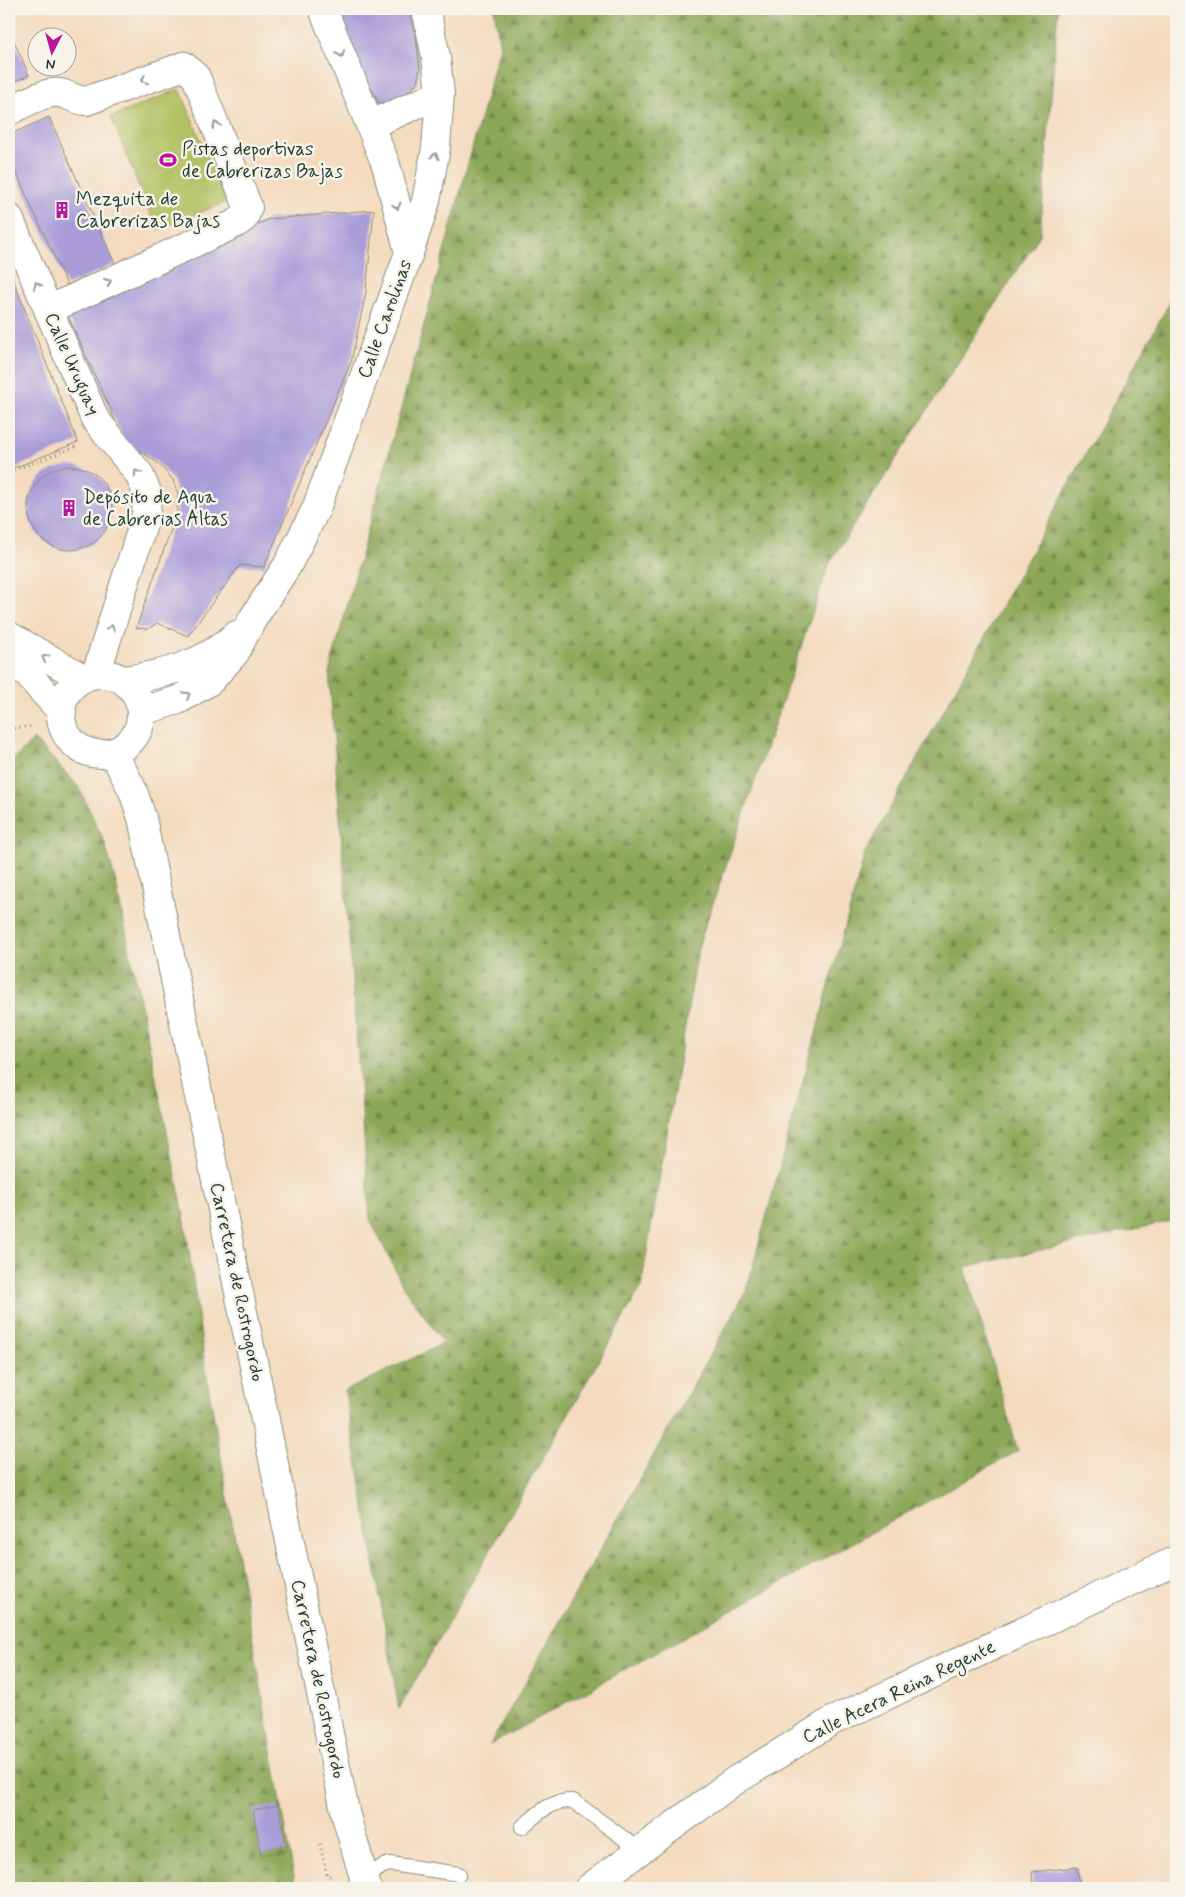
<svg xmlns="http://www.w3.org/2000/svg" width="1185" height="1897" font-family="Mynerve,sans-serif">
	<defs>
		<pattern id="forest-firs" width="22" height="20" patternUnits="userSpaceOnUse" patternTransform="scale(1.25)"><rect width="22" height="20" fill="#8da759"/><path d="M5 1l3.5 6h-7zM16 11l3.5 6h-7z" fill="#73894a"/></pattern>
	</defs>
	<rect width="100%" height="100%" fill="#f7f3e8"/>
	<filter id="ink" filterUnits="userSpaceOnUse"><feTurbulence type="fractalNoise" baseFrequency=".02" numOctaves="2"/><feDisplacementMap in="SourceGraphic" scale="10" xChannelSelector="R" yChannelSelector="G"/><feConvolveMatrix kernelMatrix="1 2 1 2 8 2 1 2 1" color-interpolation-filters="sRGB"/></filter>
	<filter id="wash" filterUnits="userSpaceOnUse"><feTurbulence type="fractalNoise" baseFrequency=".0096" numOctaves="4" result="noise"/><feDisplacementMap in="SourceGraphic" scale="20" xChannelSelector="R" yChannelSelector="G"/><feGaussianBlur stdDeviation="1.12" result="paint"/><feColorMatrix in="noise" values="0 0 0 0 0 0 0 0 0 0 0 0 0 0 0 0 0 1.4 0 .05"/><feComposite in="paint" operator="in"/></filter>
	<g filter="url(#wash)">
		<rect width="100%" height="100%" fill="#f4dbbf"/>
		<!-- forest -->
		<path fill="url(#forest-firs)" stroke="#567246" d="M494,9h564l-18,226 -210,327 -131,382 -58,343 -242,422 -54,-318 99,-48 -40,-55 -34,-69 -41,-547 171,-625z
			M1176,291v929l-211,47 53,184 -528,294 256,-454 119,-438z
			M34,739l44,47 26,55 11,38 69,336 22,157 90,516h-287v-1124z"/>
		<!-- pitch -->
		<path fill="#b2c163" stroke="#687f4c" d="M180,89l46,113 -69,28 -46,-113z"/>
		<g id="blocks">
			<!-- building -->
			<path fill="#a99cd9" d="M335,9h73l8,28 4,31 -3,15 -15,15 -23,5 -28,-53z
				M9,30l20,45 -20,9z
				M49,117l66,147 -48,21 -58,-128v-22z
				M374,210l-8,82 -15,70 -87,205 -24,-2 -52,71 -31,-13 -9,6 -12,-1 41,-115 1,-19 -5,-14 -14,-16 -35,-24 -59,-131 204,-90z
				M9,270l69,172 -69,28z
				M28 508a42 42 0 1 1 84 0a42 42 0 1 1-84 0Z
				M278,1805l9,45 -26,5 -8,-45z
				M1077,1867l3,21h-47l-1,-16z"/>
		</g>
	</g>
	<g filter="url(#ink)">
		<use href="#blocks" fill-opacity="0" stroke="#8a8c7a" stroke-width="1"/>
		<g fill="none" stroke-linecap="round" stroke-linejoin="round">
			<!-- service casing -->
			<g stroke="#8a8c7a" stroke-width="16">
				<path id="service" d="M522,1827c17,-14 28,-27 51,-26l68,50
					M365,1878l18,-12 7,-2 69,10"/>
			</g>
			<!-- minor casing -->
			<g stroke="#8a8c7a" stroke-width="30">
				<path id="minor" d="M323,9l63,156 23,88
					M9,111c15,-7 34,-20 51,-18 9,2 15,7 26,8l98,-35 12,11 52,130 -4,11 -9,6 -187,86
					M370,125l70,-31
					M9,218l86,201 44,55 8,18 -1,23 -50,159
					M9,636l74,42
					M9,654l53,58
					M61 714a40 40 0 1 1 80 0a40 40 0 1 1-80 0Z
					M123,680c42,-5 81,-16 113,-45
					M142,711l36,-11 32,-19 25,-28 17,-33 35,-54 29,-57 93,-256 17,-52 10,-53 4,-54 -4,-37 -10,-48
					M113,752l20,39 9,27 204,998 21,72"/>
			</g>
			<!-- tertiary casing -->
			<g stroke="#8a8c7a" stroke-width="30">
				<path id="tertiary" d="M589,1888l144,-106 99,-61 344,-161"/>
			</g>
			<!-- path -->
			<path stroke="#8a8c7a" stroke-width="3" stroke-dasharray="1 4" stroke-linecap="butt" d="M9,472l69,-26
				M9,729l24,-3
				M320,1844l7,32h4"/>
			<!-- service -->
			<use href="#service" stroke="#fff" stroke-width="14"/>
			<!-- minor -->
			<use href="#minor" stroke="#fff" stroke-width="28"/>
			<!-- tertiary -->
			<use href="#tertiary" stroke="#fff" stroke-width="28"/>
		</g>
		<!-- one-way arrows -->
		<defs><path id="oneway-chevron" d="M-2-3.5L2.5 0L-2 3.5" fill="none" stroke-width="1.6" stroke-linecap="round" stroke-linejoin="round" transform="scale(1.25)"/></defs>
		<g stroke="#8f9e9a">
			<use href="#oneway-chevron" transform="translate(341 54) rotate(68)"/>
			<use href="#oneway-chevron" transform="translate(144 80) rotate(159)"/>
			<use href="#oneway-chevron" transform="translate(216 125) rotate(-112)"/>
			<use href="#oneway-chevron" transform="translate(435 156) rotate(-80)"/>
			<use href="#oneway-chevron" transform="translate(397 206) rotate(75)"/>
			<use href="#oneway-chevron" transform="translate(108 282) rotate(-25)"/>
			<use href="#oneway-chevron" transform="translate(37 285) rotate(-113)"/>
			<use href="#oneway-chevron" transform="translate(137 473) rotate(-123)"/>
			<use href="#oneway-chevron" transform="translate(111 628) rotate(-73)"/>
			<use href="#oneway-chevron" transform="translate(45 658) rotate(-150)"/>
			<use href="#oneway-chevron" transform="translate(187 695) rotate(-32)"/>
		</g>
	</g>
	<!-- icons -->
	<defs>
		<g id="stadium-bare" transform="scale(1.35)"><path d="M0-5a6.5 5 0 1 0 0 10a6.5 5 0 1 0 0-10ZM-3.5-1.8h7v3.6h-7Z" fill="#b5179e" stroke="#f7f3e8" stroke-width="2.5" paint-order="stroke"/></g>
		<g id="building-bare" transform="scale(1.35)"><path d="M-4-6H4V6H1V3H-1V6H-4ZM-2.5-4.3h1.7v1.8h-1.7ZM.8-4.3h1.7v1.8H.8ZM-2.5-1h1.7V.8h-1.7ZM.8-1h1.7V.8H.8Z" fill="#b5179e" stroke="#f7f3e8" stroke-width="2.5" paint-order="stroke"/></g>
	</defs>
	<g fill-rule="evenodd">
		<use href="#stadium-bare" x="168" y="160"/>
		<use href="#building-bare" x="62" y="210"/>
		<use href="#building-bare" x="69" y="508"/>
	</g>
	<g text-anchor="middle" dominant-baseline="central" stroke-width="5" stroke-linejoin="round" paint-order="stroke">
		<!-- poi labels -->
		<g font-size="19" fill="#1f3d34" stroke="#f7f3e8" text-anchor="start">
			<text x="182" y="149">Pistas deportivas<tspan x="182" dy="22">de Cabrerizas Bajas</tspan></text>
			<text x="76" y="199">Mezquita de<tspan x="76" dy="22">Cabrerizas Bajas</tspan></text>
			<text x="83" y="497">Depósito de Agua<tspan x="83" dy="22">de Cabrerias Altas</tspan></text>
		</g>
		<!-- street labels -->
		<g font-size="19" fill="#1f3d34" stroke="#f7f3e8">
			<text transform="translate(385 319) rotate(-70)">Calle Carolinas</text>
			<text transform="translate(72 364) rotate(66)">Calle Uruguay</text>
			<text transform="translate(237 1282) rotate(78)">Carretera de Rostrogordo</text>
			<text transform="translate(318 1679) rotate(78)">Carretera de Rostrogordo</text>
			<text transform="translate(899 1692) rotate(-26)">Calle Acera Reina Regente</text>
		</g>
	</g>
	<!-- margin -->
	<rect width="1185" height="1897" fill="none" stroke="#f7f3e8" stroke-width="30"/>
	<!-- north arrow -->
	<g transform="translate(52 52) rotate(186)"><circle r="24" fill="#f7f3e8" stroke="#a1aaa0"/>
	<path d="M0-4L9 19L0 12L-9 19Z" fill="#b5179e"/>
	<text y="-8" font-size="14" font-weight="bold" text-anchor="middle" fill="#1f3d34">N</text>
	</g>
</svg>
